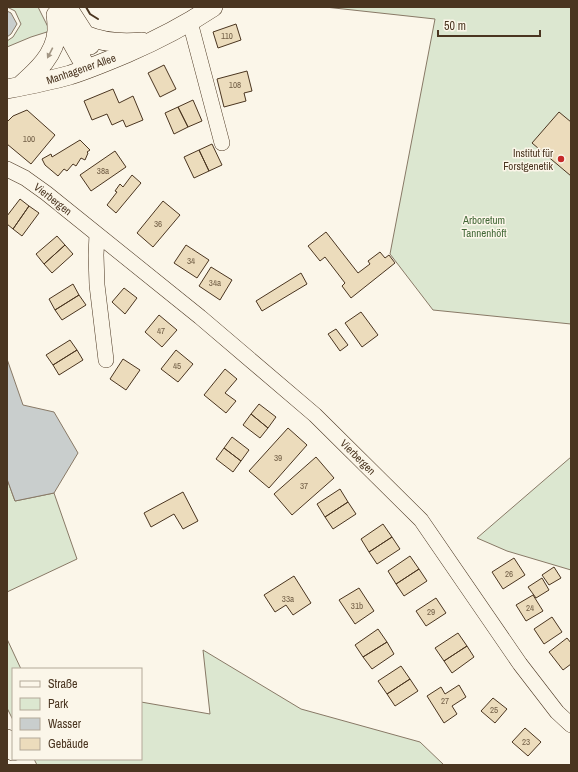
<svg xmlns="http://www.w3.org/2000/svg" width="578" height="772" font-family="'Archivo Narrow',sans-serif">
	<rect width="100%" height="100%" fill="#fbf6e9"/>
	<!-- green -->
	<path fill="#dce7d0" stroke="#887966" d="M7,7h31l12,24 -19,6 -24,10v-6l6,-4 8,-13 -6,-13z
		M325,7h246v317l-138,-14 -43,-56 45,-235z
		M571,457v113l-64,-19 -30,-13z
		M7,479l8,22 39,-8 23,66 -70,33z
		M7,639l14,30h-8v51l-6,-12z
		M203,650l98,59 119,33 24,23h-407l-3,-6h107v-57l69,12z"/>
	<!-- water -->
	<path fill="#c9cecd" stroke="#887966" d="M7,11l4,2 6,11 -6,10 -4,3z
		M7,359l16,46 31,7 24,41 -24,40 -39,8 -8,-22z"/>
	<!-- building -->
	<path fill="#ecdcbc" stroke="#4a3520" d="M236,24l5,16 -23,8 -5,-16z
		M164,65l12,24 -16,8 -12,-24z
		M247,71l5,20 -8,2 2,8 -22,6 -7,-28z
		M113,89l6,14 14,-7 10,24 -17,7 -3,-7 -11,5 -5,-11 -15,6 -8,-19z
		M193,100l9,21 -14,6 -10,-20z
		M178,107l10,20 -14,7 -9,-21z
		M27,110l28,25 -24,29 -24,-20v-22l6,-6z
		M559,112l12,10v54l-39,-33z
		M80,140l10,10 -3,2 1,1 -3,7 -4,-2 -5,8 -3,-2 -6,7 -3,-2 -6,7 -13,-11 -3,-6 9,-5 1,3z
		M212,144l10,21 -13,6 -10,-21z
		M199,150l10,21 -15,7 -10,-21z
		M115,151l11,16 -35,24 -11,-16z
		M132,175l9,8 -25,30 -9,-8 10,-13 -2,-1 5,-7 3,3z
		M20,199l9,7 -16,23 -6,-5v-8z
		M163,201l17,14 -27,32 -16,-14z
		M29,206l10,7 -17,23 -9,-7z
		M326,232l32,41 12,-9 -2,-3 12,-9 5,6 4,-3 6,8 -44,35 -9,-12 3,-3 -20,-26 -5,4 -12,-15z
		M57,236l8,9 -21,19 -8,-10z
		M65,245l8,9 -21,19 -8,-9z
		M186,245l23,15 -12,18 -23,-15z
		M211,267l21,13 -12,20 -21,-14z
		M301,273l6,11 -45,27 -6,-10z
		M73,284l6,11 -24,15 -6,-11z
		M124,288l13,10 -12,16 -13,-12z
		M79,295l7,10 -24,15 -7,-10z
		M361,312l17,23 -16,12 -17,-24z
		M159,315l18,15 -15,17 -17,-15z
		M336,329l12,16 -8,6 -12,-17z
		M70,340l7,10 -24,15 -7,-10z
		M77,350l6,10 -24,15 -6,-10z
		M176,350l17,14 -15,18 -17,-13z
		M123,359l17,11 -14,20 -16,-11z
		M225,369l12,10 -12,14 11,8 -10,12 -22,-18z
		M259,404l17,13 -8,11 -17,-14z
		M251,414l17,14 -8,10 -17,-13z
		M288,428l19,17 -38,43 -20,-17z
		M232,437l17,13 -8,11 -17,-13z
		M224,448l17,13 -8,11 -17,-13z
		M316,457l18,21 -42,37 -18,-21z
		M340,489l8,13 -23,15 -8,-13z
		M183,492l15,29 -15,8 -9,-15 -23,13 -7,-14z
		M348,502l8,12 -23,15 -8,-12z
		M383,524l9,13 -23,15 -8,-13z
		M392,537l8,12 -23,15 -8,-12z
		M410,556l9,13 -23,15 -8,-13z
		M514,558l11,17 -22,14 -11,-17z
		M554,567l7,11 -12,7 -7,-10z
		M419,569l8,12 -23,15 -8,-12z
		M294,576l17,27 -18,12 -7,-10 -11,7 -11,-17z
		M542,578l7,12 -13,8 -8,-11z
		M359,588l15,23 -19,13 -16,-24z
		M533,595l10,16 -17,10 -10,-16z
		M436,598l10,15 -20,13 -10,-15z
		M552,617l10,15 -18,12 -10,-15z
		M378,629l9,13 -24,15 -8,-12z
		M458,633l9,13 -23,15 -9,-13z
		M567,638l4,5v21l-8,6 -14,-18z
		M387,642l7,12 -22,15 -9,-12z
		M467,646l7,11 -22,16 -8,-12z
		M401,666l9,13 -23,15 -9,-13z
		M410,679l8,12 -23,15 -8,-12z
		M459,685l7,12 -14,9 5,8 -13,9 -17,-27 14,-9 4,7z
		M493,698l14,11 -12,14 -14,-12z
		M525,728l16,14 -13,14 -16,-14z"/>
	<g fill="none" stroke-linecap="round" stroke-linejoin="round">
		<!-- minor casing -->
		<g stroke="#4a3520" stroke-width="16">
			<path id="minor" d="M190,22l32,121
				M7,169l18,9 21,15 154,124 115,98 106,105 99,144 37,48 14,13
				M97,234l-1,21 1,30 9,75"/>
		</g>
		<!-- major casing -->
		<g stroke="#4a3520" stroke-width="20">
			<path id="major" d="M67,7l18,28 5,10
				M56,15l12,20 19,34
				M85,35c19,8 37,9 57,7
				M20,86c17,-15 35,-31 37,-55 0,-5 0,-11 -1,-16
				M7,89c21,-4 42,-8 63,-14 19,-6 38,-14 57,-22 30,-13 59,-28 86,-46
				M7,739l6,12"/>
		</g>
		<!-- minor -->
		<use href="#minor" stroke="#fbf6e9" stroke-width="15"/>
		<!-- major -->
		<use href="#major" stroke="#fbf6e9" stroke-width="19"/>
		<!-- wall -->
		<path stroke="#4a3520" stroke-width="2" d="M86,7l4,7 8,5"/>
	</g>
	<!-- one-way arrows -->
	<defs><path id="oneway-solid" d="M-6-.8H1V-3.2L6.5 0L1 3.2V.8H-6Z"/></defs>
	<use fill="#a29684" href="#oneway-solid" transform="translate(50 53) rotate(117)"/>
	<!-- markers -->
	<circle fill="#c62828" stroke="#fbf6e9" stroke-width="1.5" cx="561" cy="159" r="4"/>
	<g text-anchor="middle" dominant-baseline="central" stroke-width="3" stroke-linejoin="round" paint-order="stroke">
		<!-- number labels -->
		<g font-size="9" fill="#725f47">
			<text x="227" y="36">110</text>
			<text x="235" y="85">108</text>
			<text x="29" y="139">100</text>
			<text x="103" y="171">38a</text>
			<text x="158" y="224">36</text>
			<text x="191" y="261">34</text>
			<text x="215" y="283">34a</text>
			<text x="161" y="331">47</text>
			<text x="177" y="366">45</text>
			<text x="278" y="458">39</text>
			<text x="304" y="486">37</text>
			<text x="509" y="574">26</text>
			<text x="288" y="599">33a</text>
			<text x="357" y="606">31b</text>
			<text x="530" y="608">24</text>
			<text x="431" y="612">29</text>
			<text x="445" y="701">27</text>
			<text x="494" y="710">25</text>
			<text x="526" y="742">23</text>
		</g>
		<!-- street labels -->
		<g font-size="11" fill="#4a3520" stroke="#fbf6e9">
			<text transform="translate(81 69) rotate(-19)">Manhagener Allee</text>
			<text transform="translate(53 199) rotate(38)">Vierbergen</text>
			<text transform="translate(358 457) rotate(45)">Vierbergen</text>
		</g>
		<!-- poi labels -->
		<g font-size="11" fill="#4a3520" stroke="#fbf6e9" text-anchor="end">
			<text x="553" y="153">Institut für<tspan x="553" dy="13">Forstgenetik</tspan></text>
		</g>
		<!-- park labels -->
		<g font-size="11" fill="#436837" stroke="#fbf6e9">
			<text x="484" y="220">Arboretum<tspan x="484" dy="13">Tannenhöft</tspan></text>
		</g>
	</g>
	<!-- border -->
	<rect width="578" height="772" fill="none" stroke="#4a3520" stroke-width="16"/>
	<!-- legend -->
	<rect x="12" y="668" width="130" height="92" fill="#fbf6e9" stroke="#b4a999"/>
	<rect x="20" y="681" width="20" height="6" fill="#fbf6e9" stroke="#b4a999"/>
	<text x="48" y="688" font-size="12" fill="#4a3520">Straße</text>
	<rect x="20" y="698" width="20" height="12" fill="#dce7d0" stroke="#b4a999"/>
	<text x="48" y="708" font-size="12" fill="#4a3520">Park</text>
	<rect x="20" y="718" width="20" height="12" fill="#c9cecd" stroke="#b4a999"/>
	<text x="48" y="728" font-size="12" fill="#4a3520">Wasser</text>
	<rect x="20" y="738" width="20" height="12" fill="#ecdcbc" stroke="#b4a999"/>
	<text x="48" y="748" font-size="12" fill="#4a3520">Gebäude</text>
	<!-- scale -->
	<path d="M438 30v6h102v-6" fill="none" stroke="#4a3520" stroke-width="2"/>
	<text x="444" y="30" font-size="12" fill="#4a3520" stroke="#fbf6e9" stroke-width="3" paint-order="stroke">50 m</text>
</svg>
